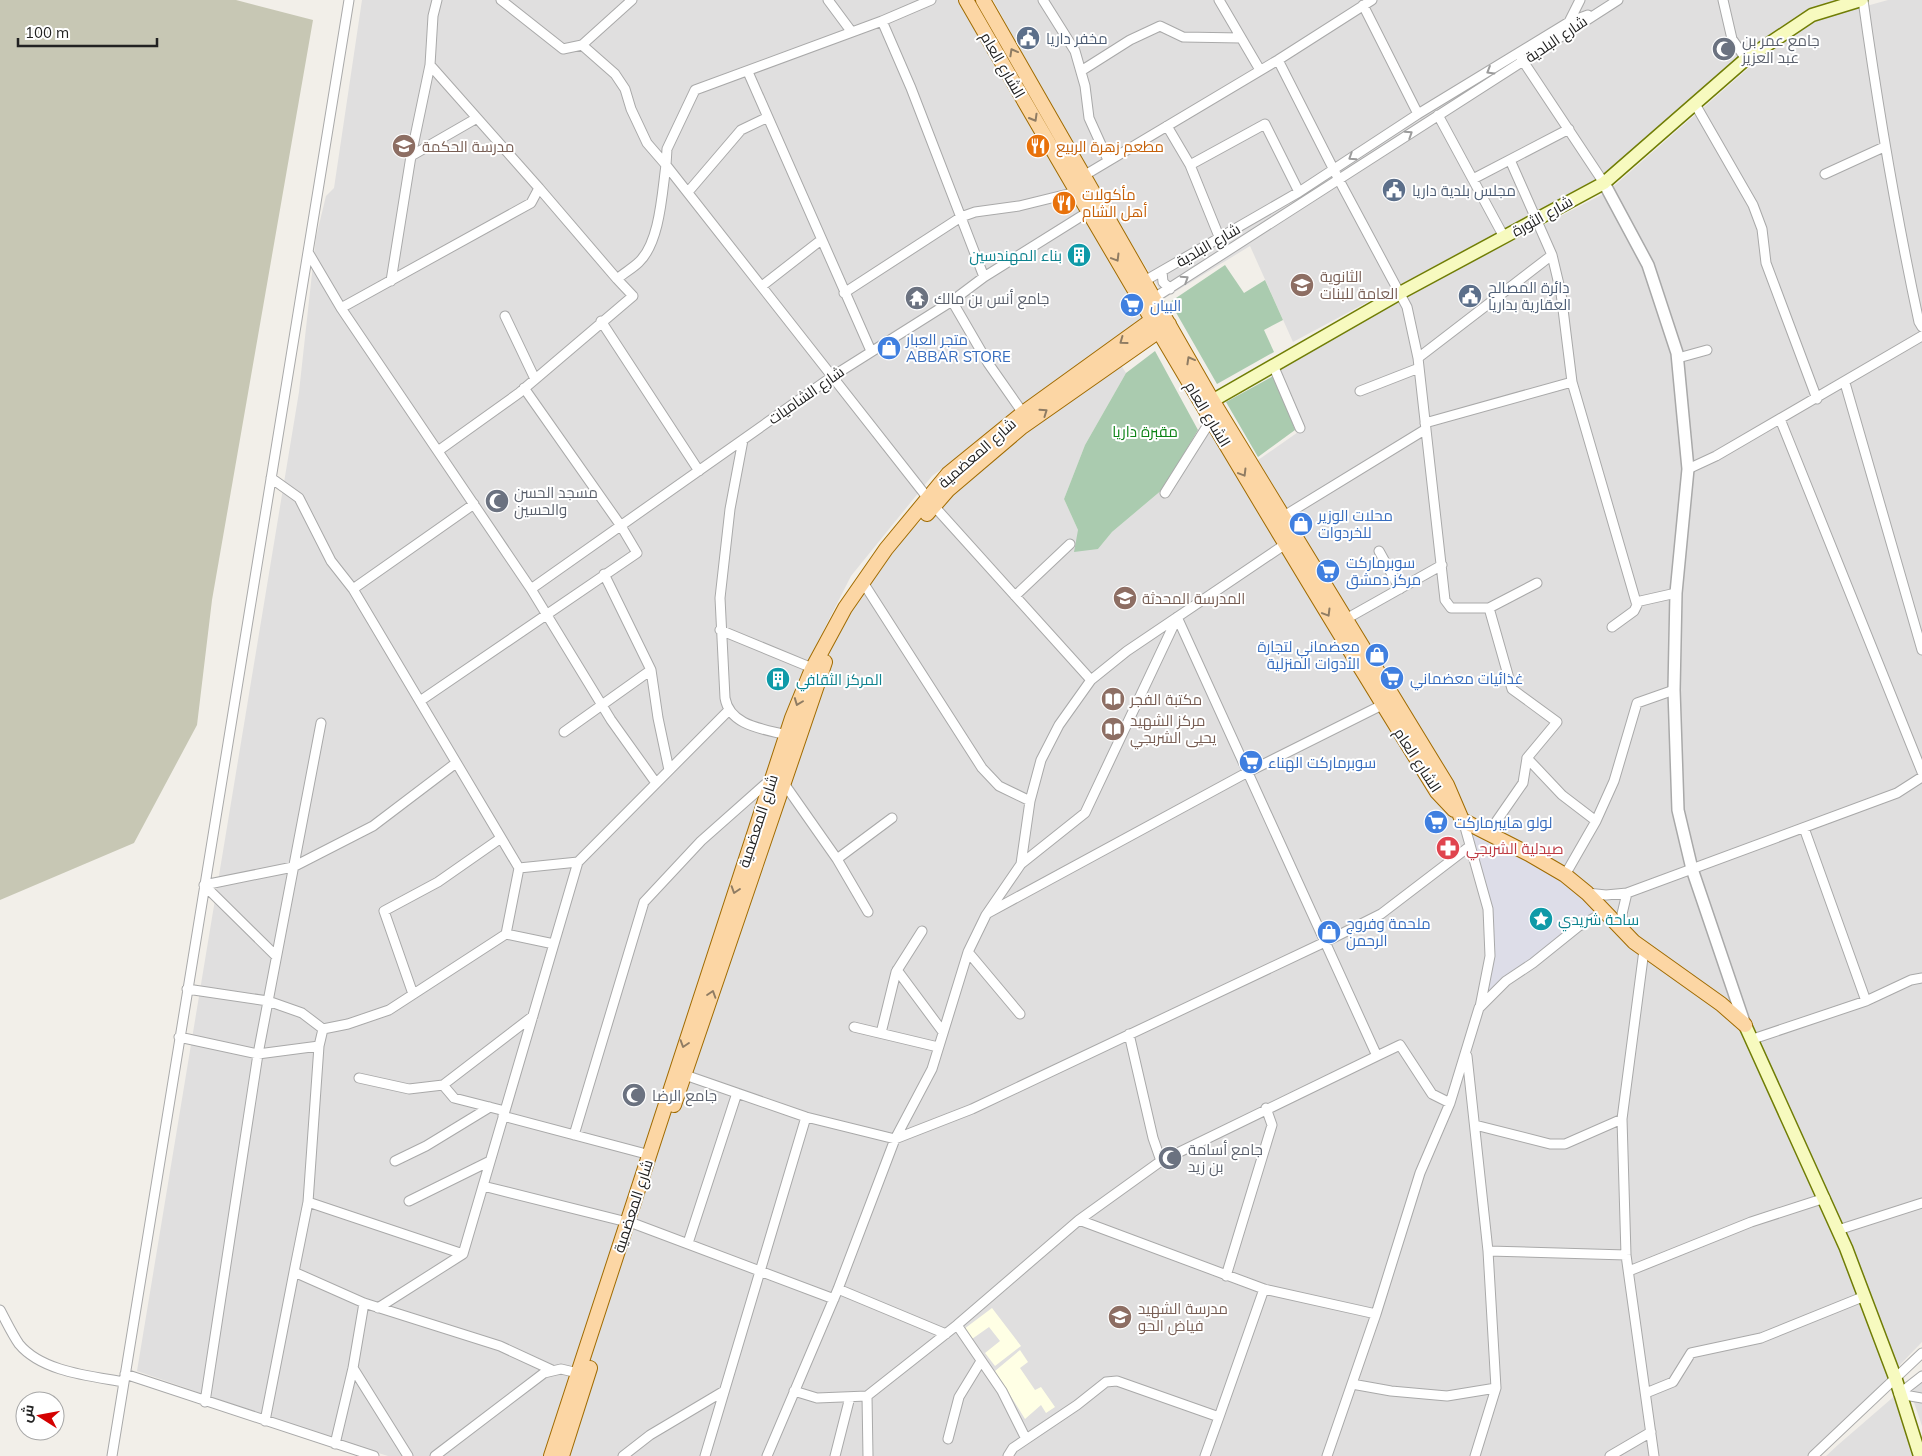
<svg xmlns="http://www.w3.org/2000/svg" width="1922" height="1456" font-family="Mulish,Cairo,sans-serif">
	<rect width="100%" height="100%" fill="#f2efe9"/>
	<!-- residential -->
	<path fill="#e0dfdf" d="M362,0h598l188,319 -216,157 -81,100 -40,79 -45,121 -51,155 -29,97 -142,428h-156l-55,-17 -196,-68 162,-979 17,-155 10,-41 8,-8z
		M993,0h847l-99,58 -142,120 -306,164 -43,-96 -85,52 -72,-116z
		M1888,0h34v1342l-110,114h-1254l103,-328 139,-402 35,-87 32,-55 33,-44 46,-42 36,-40 139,-93 5,8 -41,72 -21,54 14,31 20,19 14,-17 51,-43 43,-67 32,52 63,-44 -24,-62 116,-65 214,-111 153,-134 48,-33 19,-8z
		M1922,1370v56l-15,-44z
		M1898,1393l19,63h-91l13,-12z"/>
	<!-- education -->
	<path fill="#ffffe5" d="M992,1308l29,38 -26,20 -10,-13 15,-12 -11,-14 -17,12 -8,-10z
		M1020,1350l8,12 -8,6 15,22 6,-3 14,20 -9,6 -5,-8 -16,14 -30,-48z"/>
	<!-- construction -->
	<path fill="#c7c7b4" d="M0,0h236l77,20 -101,580 -15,125 -63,118 -134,57z"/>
	<!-- cemetery -->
	<path fill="#aacbaf" d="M1225,265l19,28 21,-13 18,40 -19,10 10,22 -57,32 -47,-82z
		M1155,351l43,79 -35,59 -51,43 -14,17 -24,3 4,-22 -14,-31 21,-54 41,-72z
		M1275,375l20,55 -37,27 -32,-55z"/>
	<!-- plaza -->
	<path fill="#dddde8" d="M1462,820l67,34 77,58 -27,14 -100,82 11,-52 -2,-47z"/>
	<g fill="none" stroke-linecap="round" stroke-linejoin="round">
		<!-- minor casing -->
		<g stroke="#a9a9a9" stroke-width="11">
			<path id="minor" d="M828,0l23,31
				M931,0l-49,21 -187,69 -28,59 -1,16 268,341 157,174
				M1043,0l32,51 10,35 4,32 19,42
				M1219,0l41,70
				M1723,0l9,39 14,20
				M1863,0c15,108 33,215 56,322l3,5
				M1363,5l55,109
				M882,21l29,67 73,189
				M1569,22l11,-22
				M582,45l50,-45
				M1521,58l83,125
				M1278,60l61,120 68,127 11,51 27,242 6,8h38l23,81 45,33 -30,36 35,37 34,26
				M1081,71l49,-31 30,-14 23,11 58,1
				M748,72l123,279
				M1695,104l58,101 9,24 4,34 51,136
				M1438,115l66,122
				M1167,126l23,39 30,74
				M411,156l66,-38
				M1510,160l42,95 9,38 11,89 64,220 40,-9
				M1190,165l75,-41 34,68
				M1825,174l59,-27
				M1080,178l198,-118 94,-60
				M1473,179l96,-50
				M539,188l78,91
				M688,192l53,-62 25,-12
				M308,252l33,56 190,281 80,131 45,63
				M1162,272l1,10 7,7
				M391,281l20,-125 19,-91
				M1141,283l158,-91 119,-78 151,-92 19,-7
				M762,286l59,-46
				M844,293l117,-76 14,-5 44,-6 57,-14
				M1151,300l467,-300
				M952,301l36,62 35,50
				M341,308l190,-105 8,-15 -109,-123 3,-49 4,-16
				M505,316l30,63
				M601,321l98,150
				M1418,358l134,-103
				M1678,358l29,-8
				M1273,365l27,63
				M1845,383l77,267
				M1360,391l59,-23
				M1780,419l142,353
				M1425,423l147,-41
				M743,440l-13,69 -10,89 5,100c5,29 41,31 65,38
				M438,451l81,-58 114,-97 -16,-17c7,-6 16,-11 22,-17 21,-20 23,-69 27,-97l-19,-22 -16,-34 -6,-20 -10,-15 -33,-29 -19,4 -62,-49
				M1688,469l28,-13 206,-120
				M271,478l28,20 32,63 22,28 166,279 -13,66 48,10
				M1165,493l46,-73
				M1279,519l147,-90
				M1379,551l21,38
				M604,574l47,96 7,48 11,52
				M866,587l116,181 17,18 31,15
				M353,589l121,-85
				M531,589l302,-213 119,-75 32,-24 104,-65
				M1015,596l55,-52
				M1489,608l48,-25
				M1346,619l96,-54
				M1612,627l22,-16 5,-10
				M720,630l97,40
				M420,701l217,-148 -16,-27 -97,-138
				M564,732l87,-62
				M783,782l54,77 31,53
				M1463,820l25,89 2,47 -10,51
				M1804,828l62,173
				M1489,832l34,-49 4,-25
				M837,859l55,-41
				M1021,864l64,-51 92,-195
				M519,868l59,-6 151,-152
				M1565,875l31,-54 18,-40 23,-78 37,-13
				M204,885l89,-18 80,-41 83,-63
				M204,885l72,71
				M1587,893l19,2 21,-2
				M988,913l260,-141 140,-70
				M1623,930l-1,-16 5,-21 270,-100 25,-16
				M1644,950l-22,169 4,136 28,201
				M968,952l52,62
				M897,970l46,62
				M187,989l81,12 34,12 21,16 25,-5 41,-14 117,-76
				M413,994l-29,-83 54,-29 63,-44
				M854,1027l84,20
				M323,1029l-4,17 -11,156 -14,70 70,31 136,43 52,24
				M881,1033l15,-61 26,-41
				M1129,1034l24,104 8,23
				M179,1037l79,17 61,-8
				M1753,1039l113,-38 45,-21 11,-2
				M1377,1056l23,-11 32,49 18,9
				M1467,1056l21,195 8,137 -21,68
				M685,1075l121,42 89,22 77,-30 353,-167 56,-28 89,-68
				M359,1078l50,11 34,-4 90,-69
				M443,1085l11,13 51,13
				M503,1116l147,39
				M1475,1125l75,19h15l57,-25
				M574,1135l70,-233 57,-61 70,-62
				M395,1161l31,-15 64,-39
				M483,1186l152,38 199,75
				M409,1201l81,-40
				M308,1202l155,52
				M1079,1220l185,69
				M1838,1230l84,-27
				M688,1243l49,-150
				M1488,1251l138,4
				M1629,1271l122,-49 74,-24
				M1226,1276l46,-151 -6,-17
				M838,1289l108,45
				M378,1308l85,-54 115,-392
				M0,1310c6,11 12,24 19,34 23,28 72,32 105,38
				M957,1325l45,66 24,48
				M353,1368l55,88
				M125,1374l249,82
				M1352,1384l39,7 56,5 49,-8
				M794,1391l23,7 50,-2 90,-71 122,-105 82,-59 216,-105 -200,-439
				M1646,1393l27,-11 18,-29 70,-15 104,-42
				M1899,1394l23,-18
				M1899,1394l23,4
				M867,1396l1,60
				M205,1402l53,-348 63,-331
				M265,1421l29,-149
				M948,1439l11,-42 22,-36
				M335,1444l18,-76 11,-65
				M112,1456l237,-1456
				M435,1456l109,-83 17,-4 17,4
				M623,1456l27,-21 74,-44
				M705,1456l101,-339
				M767,1456l71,-167 57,-150 37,-70 36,-117 18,-37 35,-51 9,-63 11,-41 18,-35 32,-45 36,-29 163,-110
				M835,1456l15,-59
				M1008,1456l5,-8 64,-43 29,-23 11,-1 102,36 45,-128 112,25
				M1205,1456l14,-39
				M1327,1456l49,-142 44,-141 30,-70 29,-95 27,-27 27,-18 46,-37 27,-14
				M1610,1456l41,-24
				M1813,1456l109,-103"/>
		</g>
		<!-- tertiary casing -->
		<g stroke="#a9a9a9" stroke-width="14">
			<path id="tertiary" d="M1604,183l44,82 29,88 11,116 -12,124 -2,97 4,120 14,59 53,156"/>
		</g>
		<!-- secondary casing -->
		<g stroke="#707d05" stroke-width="15">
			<path id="secondary" d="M1205,405l195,-112 204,-110 142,-124 66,-44 49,-15
				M1745,1025l101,223 50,132 24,76"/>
		</g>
		<!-- primary casing -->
		<g stroke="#a06b00" stroke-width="16">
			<path id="primary" d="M966,0c153,266 309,531 471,792l17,18
				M983,0l229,400 235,385 15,35 67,34 36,21 22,18 47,49 87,62 24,21
				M927,514l21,-24 74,-63 147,-103
				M674,1105l151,-443
				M551,1456l241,-738 20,-49 33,-61 41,-59 62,-75 75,-61 140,-101
				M562,1456l28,-88"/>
		</g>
		<!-- minor -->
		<use href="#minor" stroke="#fff" stroke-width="9"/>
		<!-- tertiary -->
		<use href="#tertiary" stroke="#fff" stroke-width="11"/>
		<!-- secondary -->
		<use href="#secondary" stroke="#f7fabf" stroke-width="12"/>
		<!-- primary -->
		<use href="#primary" stroke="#fcd6a4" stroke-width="14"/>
	</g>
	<!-- one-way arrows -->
	<defs><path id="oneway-chevron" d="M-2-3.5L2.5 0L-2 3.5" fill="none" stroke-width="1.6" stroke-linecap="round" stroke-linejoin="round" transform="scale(1.25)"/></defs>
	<g stroke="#8f7c63">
		<use href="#oneway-chevron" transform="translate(1013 52) rotate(-119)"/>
		<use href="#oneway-chevron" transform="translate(1034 118) rotate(60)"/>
		<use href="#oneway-chevron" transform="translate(1116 258) rotate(59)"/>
		<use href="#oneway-chevron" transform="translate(1123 341) rotate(144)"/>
		<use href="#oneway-chevron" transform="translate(1190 360) rotate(-119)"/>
		<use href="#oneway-chevron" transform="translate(1044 412) rotate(-35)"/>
		<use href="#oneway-chevron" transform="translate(1243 473) rotate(59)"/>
		<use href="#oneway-chevron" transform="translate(1327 613) rotate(59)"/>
		<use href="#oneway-chevron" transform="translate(798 702) rotate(111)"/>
		<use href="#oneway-chevron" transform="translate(735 890) rotate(108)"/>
		<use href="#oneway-chevron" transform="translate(712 994) rotate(-72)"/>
		<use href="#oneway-chevron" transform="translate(684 1044) rotate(108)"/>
	</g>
	<g stroke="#9c9c9c">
		<use href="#oneway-chevron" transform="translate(1490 71) rotate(149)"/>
		<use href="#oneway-chevron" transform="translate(1409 134) rotate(-33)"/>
		<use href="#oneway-chevron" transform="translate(1352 157) rotate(147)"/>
		<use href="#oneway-chevron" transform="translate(1185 279) rotate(-33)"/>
	</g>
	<!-- icons -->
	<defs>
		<g id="civic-disc" transform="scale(1.25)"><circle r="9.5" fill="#5c6f8a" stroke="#fff"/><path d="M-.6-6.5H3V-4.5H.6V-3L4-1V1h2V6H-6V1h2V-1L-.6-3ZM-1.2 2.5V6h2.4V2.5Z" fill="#fff"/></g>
		<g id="mosque-disc" transform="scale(1.25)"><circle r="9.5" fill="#6b7280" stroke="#fff"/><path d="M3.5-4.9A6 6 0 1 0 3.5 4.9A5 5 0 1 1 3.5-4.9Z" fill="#fff"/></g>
		<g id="school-disc" transform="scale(1.25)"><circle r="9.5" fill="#8d6e63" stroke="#fff"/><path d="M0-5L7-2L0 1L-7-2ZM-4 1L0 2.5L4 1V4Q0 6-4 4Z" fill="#fff"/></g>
		<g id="restaurant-disc" transform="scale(1.25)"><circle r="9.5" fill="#e8710a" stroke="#fff"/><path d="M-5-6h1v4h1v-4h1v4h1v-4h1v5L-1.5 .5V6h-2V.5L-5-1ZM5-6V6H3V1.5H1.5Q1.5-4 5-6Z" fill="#fff"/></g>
		<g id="building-disc" transform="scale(1.25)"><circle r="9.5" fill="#0f9aa8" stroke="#fff"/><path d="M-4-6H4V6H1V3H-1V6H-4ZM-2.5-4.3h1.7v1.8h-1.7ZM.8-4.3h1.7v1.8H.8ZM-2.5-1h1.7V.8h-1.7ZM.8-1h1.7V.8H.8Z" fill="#fff"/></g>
		<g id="temple-disc" transform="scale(1.25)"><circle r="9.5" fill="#6b7280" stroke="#fff"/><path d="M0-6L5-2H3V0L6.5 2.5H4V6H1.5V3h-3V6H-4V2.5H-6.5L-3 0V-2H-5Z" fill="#fff"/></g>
		<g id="supermarket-disc" transform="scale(1.25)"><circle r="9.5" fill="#3f7fe0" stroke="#fff"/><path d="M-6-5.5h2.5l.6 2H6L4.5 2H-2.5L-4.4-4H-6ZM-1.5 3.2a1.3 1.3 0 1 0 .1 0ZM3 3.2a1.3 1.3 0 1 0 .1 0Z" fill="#fff"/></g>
		<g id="shop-disc" transform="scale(1.25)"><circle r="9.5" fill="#3f7fe0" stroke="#fff"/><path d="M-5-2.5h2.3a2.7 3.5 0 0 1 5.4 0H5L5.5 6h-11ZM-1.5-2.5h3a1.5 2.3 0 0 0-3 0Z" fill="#fff"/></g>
		<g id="library-disc" transform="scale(1.25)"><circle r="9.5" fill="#8d6e63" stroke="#fff"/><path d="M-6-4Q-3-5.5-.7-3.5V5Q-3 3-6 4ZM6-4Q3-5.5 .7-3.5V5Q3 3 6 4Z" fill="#fff"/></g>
		<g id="pharmacy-disc" transform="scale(1.25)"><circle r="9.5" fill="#e0444e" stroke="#fff"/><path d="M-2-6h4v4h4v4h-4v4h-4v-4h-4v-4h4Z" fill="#fff"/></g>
		<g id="sight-disc" transform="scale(1.25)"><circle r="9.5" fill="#0f9aa8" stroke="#fff"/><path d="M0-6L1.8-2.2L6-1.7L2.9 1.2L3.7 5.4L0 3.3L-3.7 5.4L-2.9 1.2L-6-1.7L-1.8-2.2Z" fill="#fff"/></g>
	</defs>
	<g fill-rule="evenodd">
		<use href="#civic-disc" x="1028" y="38"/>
		<use href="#mosque-disc" x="1724" y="49"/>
		<use href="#school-disc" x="404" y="146"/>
		<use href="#restaurant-disc" x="1038" y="146"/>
		<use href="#civic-disc" x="1394" y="190"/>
		<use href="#restaurant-disc" x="1064" y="203"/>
		<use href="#building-disc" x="1079" y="255"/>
		<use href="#school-disc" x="1302" y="285"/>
		<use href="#civic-disc" x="1470" y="296"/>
		<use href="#temple-disc" x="917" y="298"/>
		<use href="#supermarket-disc" x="1132" y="305"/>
		<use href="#shop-disc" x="889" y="348"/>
		<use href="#mosque-disc" x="497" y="501"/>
		<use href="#shop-disc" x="1301" y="524"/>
		<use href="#supermarket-disc" x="1328" y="571"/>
		<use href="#school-disc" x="1125" y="598"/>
		<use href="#shop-disc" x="1377" y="655"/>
		<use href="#supermarket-disc" x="1392" y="678"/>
		<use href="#building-disc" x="778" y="679"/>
		<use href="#library-disc" x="1113" y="699"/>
		<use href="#library-disc" x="1113" y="729"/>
		<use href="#supermarket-disc" x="1251" y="762"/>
		<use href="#supermarket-disc" x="1436" y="822"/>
		<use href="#pharmacy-disc" x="1448" y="848"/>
		<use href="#sight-disc" x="1541" y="919"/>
		<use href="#shop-disc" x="1329" y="932"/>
		<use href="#mosque-disc" x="634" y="1095"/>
		<use href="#mosque-disc" x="1170" y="1158"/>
		<use href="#school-disc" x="1120" y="1317"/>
	</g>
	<g text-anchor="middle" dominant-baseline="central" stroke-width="4" stroke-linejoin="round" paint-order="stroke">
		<!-- service labels -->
		<g font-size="15" fill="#4e5e75" stroke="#fff" text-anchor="start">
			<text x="1046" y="38">مخفر داريا</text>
			<text x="1412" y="190">مجلس بلدية داريا</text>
			<text x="1488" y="287">دائرة المصالح<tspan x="1488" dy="17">العقارية بداريا</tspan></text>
		</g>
		<!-- street labels -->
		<g font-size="15" fill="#222" stroke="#fff">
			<text transform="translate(1556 39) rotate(-34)">شارع البلدية</text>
			<text transform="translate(1003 65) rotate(60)">الشارع العام</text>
			<text transform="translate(1542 216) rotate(-29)">شارع الثورة</text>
			<text transform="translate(1208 245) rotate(-30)">شارع البلدية</text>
			<text transform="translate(806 395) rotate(-35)">شارع الشاميات</text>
			<text transform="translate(1208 414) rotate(59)">الشارع العام</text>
			<text transform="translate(977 453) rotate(-41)">شارع المعضمية</text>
			<text transform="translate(1418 760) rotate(57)">الشارع العام</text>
			<text transform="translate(758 821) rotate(-72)">شارع المعضمية</text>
			<text transform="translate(633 1206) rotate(-72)">شارع المعضمية</text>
		</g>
		<!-- worship labels -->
		<g font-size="15" fill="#5b616d" stroke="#fff" text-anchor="start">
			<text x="1742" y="40">جامع عمر بن<tspan x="1742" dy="17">عبد العزيز</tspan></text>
			<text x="934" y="298">جامع أنس بن مالك</text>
			<text x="514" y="492">مسجد الحسن<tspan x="514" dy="17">والحسين</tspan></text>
			<text x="652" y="1095">جامع الرضا</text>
			<text x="1188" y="1149">جامع أسامة<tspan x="1188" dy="17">بن زيد</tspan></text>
		</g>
		<!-- education labels -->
		<g font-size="15" fill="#785e54" stroke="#fff" text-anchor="start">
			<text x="422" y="146">مدرسة الحكمة</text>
			<text x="1320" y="276">الثانوية<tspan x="1320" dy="17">العامة للبنات</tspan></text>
			<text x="1142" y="598">المدرسة المحدثة</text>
			<text x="1130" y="699">مكتبة الفجر</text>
			<text x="1130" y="720">مركز الشهيد<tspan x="1130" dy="17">يحيى الشربجي</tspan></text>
			<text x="1138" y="1308">مدرسة الشهيد<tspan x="1138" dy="17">فياض الحو</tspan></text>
		</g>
		<!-- food labels -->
		<g font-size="15" fill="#c56008" stroke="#fff" text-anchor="start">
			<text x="1056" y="146">مطعم زهرة الربيع</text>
			<text x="1082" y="194">مأكولات<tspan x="1082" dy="17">أهل الشام</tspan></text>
		</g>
		<!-- culture labels -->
		<g font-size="15" fill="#0d838f" stroke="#fff" text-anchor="start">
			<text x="1062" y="255" text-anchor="end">بناء المهندسين</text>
			<text x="796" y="679">المركز الثقافي</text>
			<text x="1558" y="919">ساحة شريدي</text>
		</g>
		<!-- shop labels -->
		<g font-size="15" fill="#366cbe" stroke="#fff" text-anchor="start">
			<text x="1150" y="305">البيان</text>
			<text x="906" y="339">متجر العبار<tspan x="906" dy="17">ABBAR STORE</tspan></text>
			<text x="1318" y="515">محلات الوزير<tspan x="1318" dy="17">للخردوات</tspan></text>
			<text x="1346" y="562">سوبرماركت<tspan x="1346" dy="17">مركز دمشق</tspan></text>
			<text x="1360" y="646" text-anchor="end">معضماني لتجارة<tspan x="1360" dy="17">الأدوات المنزلية</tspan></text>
			<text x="1410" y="678">غذائيات معضماني</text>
			<text x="1268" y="762">سوبرماركت الهناء</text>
			<text x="1454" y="822">لولو هايبرماركت</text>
			<text x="1346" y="923">ملحمة وفروج<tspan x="1346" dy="17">الرحمن</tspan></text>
		</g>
		<!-- park labels -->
		<g font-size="15" fill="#0c8416" stroke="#fff">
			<text x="1145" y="431">مقبرة داريا</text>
		</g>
		<!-- health labels -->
		<g font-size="15" fill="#be3a42" stroke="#fff" text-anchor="start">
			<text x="1466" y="848">صيدلية الشربجي</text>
		</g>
	</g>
	<!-- north arrow -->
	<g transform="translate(40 1416) rotate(281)"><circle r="24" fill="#ffffff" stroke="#a7a7a7"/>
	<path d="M0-4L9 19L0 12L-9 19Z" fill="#d40000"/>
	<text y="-8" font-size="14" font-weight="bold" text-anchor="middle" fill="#222222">ش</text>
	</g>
	<!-- scale -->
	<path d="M18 38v8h139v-8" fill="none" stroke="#222222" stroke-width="2.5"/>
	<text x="25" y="38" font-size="15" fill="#222222" stroke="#ffffff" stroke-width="4" paint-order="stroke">100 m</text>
</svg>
